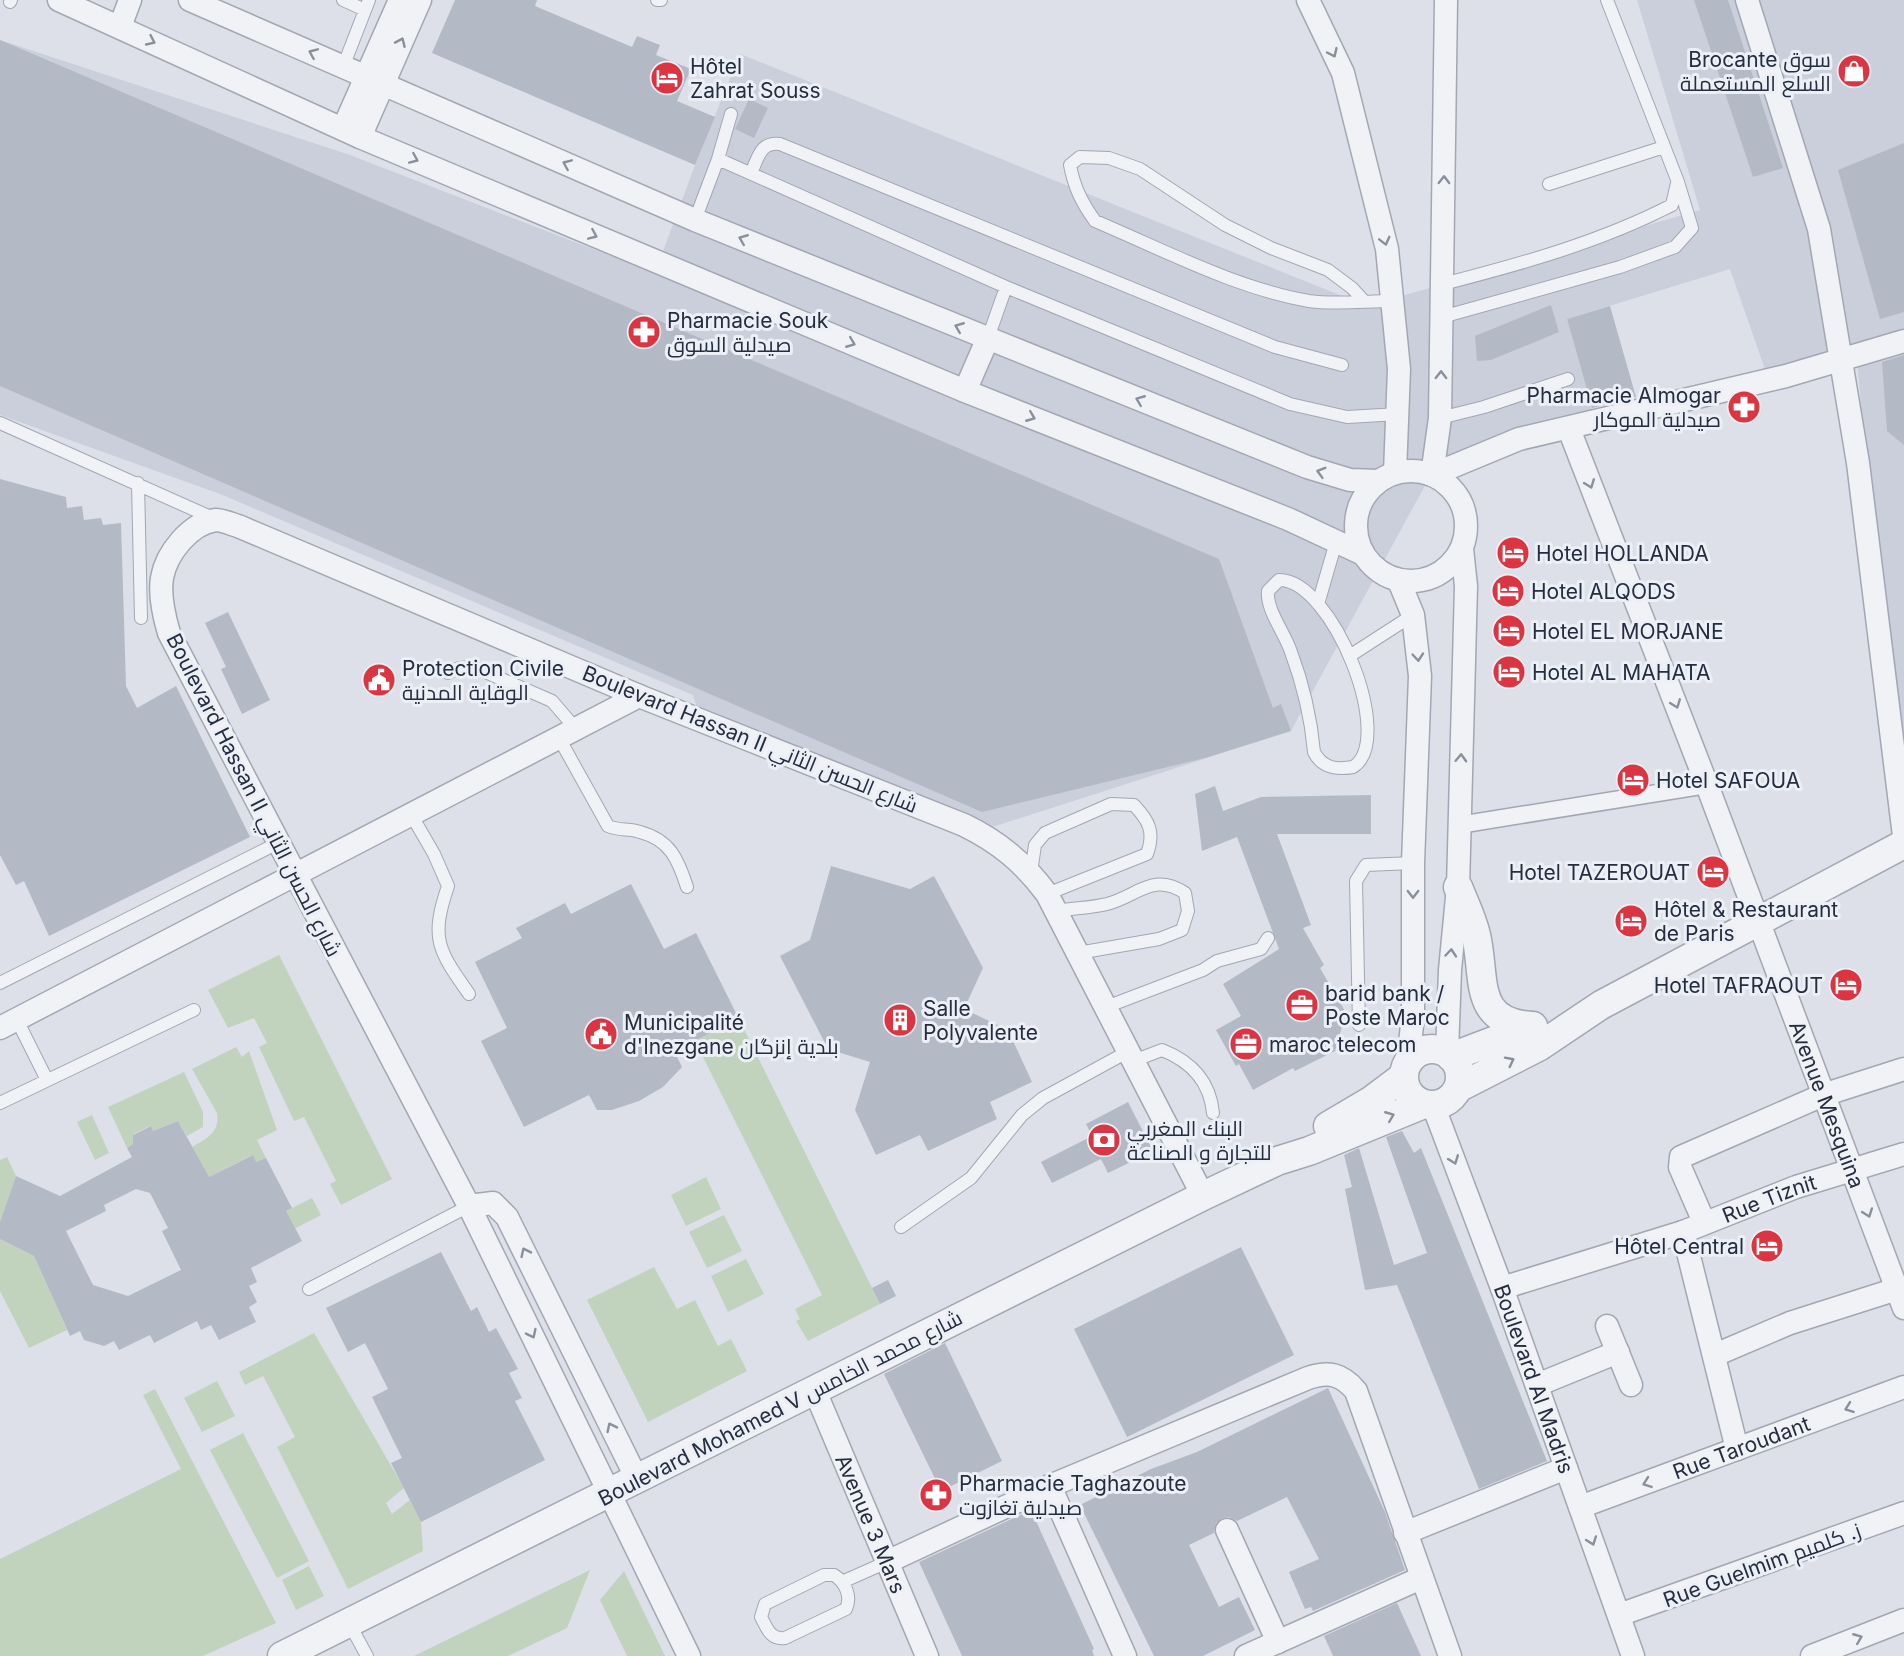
<svg xmlns="http://www.w3.org/2000/svg" width="1904" height="1656" font-family="Inter,Cairo,sans-serif">
	<rect width="100%" height="100%" fill="#dde0e8"/>
	<!-- built -->
	<path fill="#cbcfdb" d="M1637,0h267v835l-38,-368 -10,-121 -88,32 -38,-109 -163,50 26,94 -154,47 -148,271 -311,100 -280,-114 -7,-22 -473,-201 -220,-79v-375l350,115 305,118 40,-108 45,-111 627,252 333,-96z"/>
	<!-- green -->
	<path fill="#c1d3bd" d="M279,955l113,224 -51,26 -11,-21 6,-3 -32,-64 -10,4 -35,-74 8,-4 -13,-25 -26,10 -20,-38z
		M739,1019l141,285 -72,37 -12,-20 4,-2 -5,-10 27,-14 -127,-254z
		M236,1047l6,10 7,-6 28,79 -20,10 9,18 -10,4 -4,-7 -61,31 14,-16 -13,-23c16,-9 28,-15 25,-34l-25,-44z
		M184,1072l19,40v15l-16,9 -9,-15 -25,10 -3,-5 -17,8v10l-6,4 -19,-41z
		M92,1115l17,38 -14,7 -18,-38z
		M7,1157l9,19 -16,46v-62z
		M706,1177l15,32 -35,17 -15,-31z
		M312,1198l9,17 -77,40 38,-42z
		M724,1215l18,36 -35,17 -18,-36z
		M0,1239l34,17 33,74 -38,18 -29,-57z
		M746,1259l18,35 -36,18 -17,-36z
		M654,1267l23,42 18,-9 23,46 13,-7 16,32 -99,51 -61,-122z
		M314,1333l90,155 -18,15 6,11 18,-14 11,22 2,29 -75,38 -71,-142 18,-10 -32,-61 -18,9 -6,-13z
		M217,1381l18,35 -33,16 -18,-34z
		M155,1389l121,234 -73,33h-203v-97l181,-90 -38,-74z
		M243,1433l66,128 -32,17 -67,-128z
		M309,1566l15,30 -28,14 -14,-30z
		M590,1570l-23,58 -59,28h-94z
		M624,1571l41,85h-38l-27,-56z"/>
	<!-- building -->
	<path fill="#b4b9c6" fill-rule="evenodd" d="M455,0h82l-2,6 97,41 5,-11 23,9 -4,10 35,14 -14,32 38,16 -20,48 -263,-112z
		M1694,0h34l55,168 -30,9z
		M0,40l1219,519 54,149 8,-4 10,27 -86,27 -223,54 -982,-426z
		M749,99l19,9 -14,30 -19,-9z
		M1904,143v169l-24,7 -42,-149z
		M1551,305l8,27 -68,28 -14,1 -2,-25z
		M1610,306l26,91 -44,11 -25,-89z
		M1904,355v90l-17,-14 -5,-69z
		M0,479l66,18 1,11 15,-2 2,14 17,-2 2,7 18,-2 5,163 11,22 39,-22 74,151 -201,99 -25,-55 -8,4 -16,-30z
		M228,612l42,88 -28,14 -21,-45 5,-2 -21,-44z
		M1215,786l8,25 38,-14 110,-2v39h-94l34,91 -8,3 21,37 -4,3 26,45 -11,38 -40,20 -2,-3 -40,22 -14,-26 -3,2 -20,-36 25,-14 -18,-32 56,-35 -42,-112 -35,14 -7,-57z
		M831,866l79,23 24,-13 49,92 -19,41 44,21 24,52 -42,20 7,17 -69,32 -8,-16 -44,20 -21,-45 15,-48 -42,-13 -48,-93 30,-16z
		M631,884l33,65 32,-16 43,86 -65,32 8,16 -19,20 -24,14 -27,9h-15l-8,-15 -65,32 -43,-86 26,-13 -32,-66 47,-24 -6,-10 49,-25 6,11z
		M1128,1102l25,49 -45,22 -7,-14 -49,24 -11,-21 51,-26 -6,-12z
		M178,1121l31,56 44,-22 3,7 10,-4 26,50 -6,3 16,30 -51,27 6,14 -8,4 8,16 -8,5 7,15 -37,18 -8,-15 -10,5 -4,-9 -43,22 -4,-8 -31,15 -5,-9 -10,5 -20,-6 -4,-9 -10,5 -36,-80 -34,-17v-17l16,-46 44,20 72,-39 -5,-9 6,-4v-9l18,-9 2,5zM136,1189l14,4 18,35 -6,3 19,39 -53,26 -35,-11 -27,-54 40,-20 -2,-6z
		M1402,1131l12,22 7,-5 126,313 -68,28 -82,-204 -32,5 -20,-101 7,-2 -8,-32 15,-7 35,117 33,-12 -41,-116z
		M1241,1247l53,108 -167,82 -53,-108z
		M441,1252l30,59 6,-4 12,25 7,-4 22,41 -9,4 13,25 -7,3 30,59 -124,62 -30,-59 11,-5 -30,-61 16,-8 -23,-46 -17,9 -22,-44z
		M888,1280l8,16 -16,8 -8,-16z
		M945,1343l57,118 -61,30 -57,-117z
		M1328,1388l57,124 20,58 -92,41 -2,-4 -6,2 -16,-37 30,-13 -32,-62 -50,24 -8,-4 -7,1 -6,5 -2,10 -25,12 30,62 20,-10 16,33 -52,26h-49l-74,-151 71,-36 46,-17z
		M1031,1510l63,139 -2,1 2,6h-132l-43,-94z
		M1397,1603l24,53h-88l-9,-20z"/>
	<g fill="none" stroke-linecap="round" stroke-linejoin="round">
		<!-- service casing -->
		<g stroke="#a2a7b2" stroke-width="14">
			<path id="service" d="M343,0l22,10
				M657,0h4
				M10,2l1,-2
				M343,67l26,-67
				M718,159l288,128 284,117 57,13 52,-3
				M751,173c8,-17 9,-31 29,-29l495,203 67,18
				M1549,184l115,-37
				M695,220l23,-61 13,-45
				M1443,284c78,-20 157,-42 229,-79l5,-22
				M1364,301l-12,-13 -24,-18 -57,-22 -46,-23 -85,-56 -31,-11 -29,-1 -10,8c4,22 12,38 25,56 69,29 140,67 214,80 27,4 56,0 83,0
				M1442,317l178,-50 55,-20 17,-19 -14,-46 -71,-182
				M988,338l18,-51
				M1440,418l44,-11 84,-28
				M0,423l215,96
				M138,483l3,135
				M1279,580c53,-1 118,160 74,187 -17,3 -31,1 -39,-15 -3,-34 -11,-68 -23,-100 -6,-19 -25,-42 -23,-61z
				M1318,604l18,-62
				M1351,655l62,-40
				M448,673l11,-5 15,-1 78,34 24,28
				M559,738l49,88c11,5 21,2 32,6 30,8 38,27 47,55
				M412,816l22,38 14,32c-18,53 -10,64 21,108
				M1031,872l4,-27 10,-12 66,-29 23,1c15,16 21,27 13,49l-100,40
				M1056,911c17,-3 35,-3 51,-7 31,-8 45,-32 78,-11l3,18 -6,19 -23,9 -81,14
				M0,983l278,-140
				M1106,1007l97,-37 14,-9 44,-12 7,-11
				M17,1020l30,60
				M1359,1025l-3,-144 10,-16 47,-2
				M1133,1061l29,-11c28,11 48,31 51,63
				M0,1103l194,-93
				M901,1227l70,-49 51,-63 21,-17 86,-47
				M309,1289l160,-83
				M824,1575h10c11,7 18,21 12,34l-61,29c-15,2 -18,-10 -24,-21l4,-13z
				M842,1582l45,-20
				M349,1623l18,33"/>
		</g>
		<!-- pedestrian casing -->
		<g stroke="#a2a7b2" stroke-width="19">
			<path id="pedestrian" d="M1459,825l248,-40"/>
		</g>
		<!-- minor casing -->
		<g stroke="#a2a7b2" stroke-width="25">
			<g id="minor">
				<path d="M59,0l301,137 605,254 323,128 75,35"/>
				<path d="M190,0l505,220 612,247 43,13 28,1"/>
				<path d="M1308,0l35,73 44,176 12,120 -4,104"/>
				<path d="M1747,0l72,229 39,234 46,373"/>
				<path d="M120,27l10,-27"/>
				<path d="M343,129l57,-129"/>
				<path d="M360,137l60,-137"/>
				<path d="M965,391l23,-53"/>
				<path id="s1" d="M1569,429l138,356 197,523"/>
				<circle cx="1411" cy="526" r="55"/>
				<path d="M1432,475l87,-36 267,-63 118,-35"/>
				<path d="M1432,475l8,-57 6,-418"/>
				<path d="M1399,581l14,34 7,61 -7,187v153l-5,46"/>
				<path d="M0,1028l639,-332"/>
				<path d="M1447,1053l3,-83 8,-83 8,-301 -4,-37"/>
				<path id="s2" d="M1433,1105l69,183 131,368"/>
				<path d="M469,1206l24,-3 14,14 130,262"/>
				<path d="M1704,1222l-24,-55 1,-10 142,-62 81,-26"/>
				<path d="M1683,1232l54,217"/>
				<path id="s3" d="M1502,1288l181,-56 113,-45 108,-33"/>
				<path d="M1607,1326l24,59"/>
				<path d="M1715,1355l75,-32 107,-34"/>
				<path d="M1537,1385l81,-33"/>
				<path id="s4" d="M815,1391l112,265"/>
				<path d="M1050,1486l75,170"/>
				<path id="s5" d="M1580,1507l324,-120"/>
				<path d="M1227,1530l51,112"/>
				<path d="M1405,1533l161,-65"/>
				<path d="M887,1562l163,-76 258,-108c21,-7 34,-4 48,13l94,265"/>
				<path d="M1619,1615l285,-102"/>
				<path d="M689,1656l-220,-450 -300,-573c-5,-17 -10,-37 -7,-55 4,-24 28,-55 54,-58 6,0 15,4 22,6l401,170 325,129c35,17 60,38 83,69l156,302"/>
				<path d="M1246,1656l175,-78"/>
				<path d="M1812,1656l92,-36"/>
			</g>
		</g>
		<!-- tertiary casing -->
		<g stroke="#a2a7b2" stroke-width="31">
			<path id="tertiary" d="M1458,887c6,15 14,31 18,48 10,43 -4,87 55,91
				M1404 1077a28 28 0 1 1 56 0a28 28 0 1 1-56 0Z
				M1451,1057l82,-31
				M1458,1088l82,-42 61,-41 303,-161
				M1328,1126l44,-26 32,-24
				M282,1656l921,-460 74,-35 32,-10 115,-47"/>
		</g>
		<!-- service -->
		<use href="#service" stroke="#f0f2f6" stroke-width="12"/>
		<!-- pedestrian -->
		<use href="#pedestrian" stroke="#f0f2f6" stroke-width="16"/>
		<!-- minor -->
		<use href="#minor" stroke="#f0f2f6" stroke-width="22"/>
		<!-- tertiary -->
		<use href="#tertiary" stroke="#f0f2f6" stroke-width="28"/>
	</g>
	<!-- one-way arrows -->
	<defs><path id="oneway-chevron" d="M-2-3.5L2.5 0L-2 3.5" fill="none" stroke-width="1.6" stroke-linecap="round" stroke-linejoin="round" transform="scale(1.5)"/></defs>
	<g stroke="#8a909b">
		<use href="#oneway-chevron" transform="translate(151 41) rotate(25)"/>
		<use href="#oneway-chevron" transform="translate(401 42) rotate(-66)"/>
		<use href="#oneway-chevron" transform="translate(313 53) rotate(-157)"/>
		<use href="#oneway-chevron" transform="translate(1333 53) rotate(65)"/>
		<use href="#oneway-chevron" transform="translate(414 159) rotate(23)"/>
		<use href="#oneway-chevron" transform="translate(567 164) rotate(-157)"/>
		<use href="#oneway-chevron" transform="translate(1444 180) rotate(-89)"/>
		<use href="#oneway-chevron" transform="translate(593 235) rotate(23)"/>
		<use href="#oneway-chevron" transform="translate(743 239) rotate(-158)"/>
		<use href="#oneway-chevron" transform="translate(1385 241) rotate(76)"/>
		<use href="#oneway-chevron" transform="translate(959 327) rotate(-158)"/>
		<use href="#oneway-chevron" transform="translate(851 343) rotate(22)"/>
		<use href="#oneway-chevron" transform="translate(1441 375) rotate(-89)"/>
		<use href="#oneway-chevron" transform="translate(1140 400) rotate(-158)"/>
		<use href="#oneway-chevron" transform="translate(1031 417) rotate(22)"/>
		<use href="#oneway-chevron" transform="translate(1321 472) rotate(-164)"/>
		<use href="#oneway-chevron" transform="translate(1590 484) rotate(69)"/>
		<use href="#oneway-chevron" transform="translate(1418 657) rotate(85)"/>
		<use href="#oneway-chevron" transform="translate(1676 704) rotate(69)"/>
		<use href="#oneway-chevron" transform="translate(1461 758) rotate(-88)"/>
		<use href="#oneway-chevron" transform="translate(1413 894) rotate(90)"/>
		<use href="#oneway-chevron" transform="translate(1451 953) rotate(-85)"/>
		<use href="#oneway-chevron" transform="translate(1510 1061) rotate(-27)"/>
		<use href="#oneway-chevron" transform="translate(1390 1116) rotate(-22)"/>
		<use href="#oneway-chevron" transform="translate(1454 1160) rotate(69)"/>
		<use href="#oneway-chevron" transform="translate(1868 1213) rotate(70)"/>
		<use href="#oneway-chevron" transform="translate(525 1252) rotate(-116)"/>
		<use href="#oneway-chevron" transform="translate(532 1334) rotate(64)"/>
		<use href="#oneway-chevron" transform="translate(1849 1408) rotate(160)"/>
		<use href="#oneway-chevron" transform="translate(611 1427) rotate(-116)"/>
		<use href="#oneway-chevron" transform="translate(1647 1483) rotate(160)"/>
		<use href="#oneway-chevron" transform="translate(1592 1541) rotate(70)"/>
		<use href="#oneway-chevron" transform="translate(1858 1638) rotate(-22)"/>
	</g>
	<!-- icons -->
	<defs>
		<g id="shop-disc" transform="scale(1.725)"><circle r="9.5" fill="#da3540" stroke="#ecf0f6"/><path d="M-5-2.5h2.3a2.7 3.5 0 0 1 5.4 0H5L5.5 6h-11ZM-1.5-2.5h3a1.5 2.3 0 0 0-3 0Z" fill="#fff"/></g>
		<g id="hotel-disc" transform="scale(1.725)"><circle r="9.5" fill="#da3540" stroke="#ecf0f6"/><path d="M-6-4.5h1.5V1H6V5H4.5V3h-9V5H-6ZM-4 0a1.8 1.8 0 1 1 3.6 0ZM.5 0V-2.5h3Q6-2.5 6 0Z" fill="#fff"/></g>
		<g id="pharmacy-disc" transform="scale(1.725)"><circle r="9.5" fill="#da3540" stroke="#ecf0f6"/><path d="M-2-6h4v4h4v4h-4v4h-4v-4h-4v-4h4Z" fill="#fff"/></g>
		<g id="civic-disc" transform="scale(1.725)"><circle r="9.5" fill="#da3540" stroke="#ecf0f6"/><path d="M-.6-6.5H3V-4.5H.6V-3L4-1V1h2V6H-6V1h2V-1L-.6-3ZM-1.2 2.5V6h2.4V2.5Z" fill="#fff"/></g>
		<g id="office-disc" transform="scale(1.725)"><circle r="9.5" fill="#da3540" stroke="#ecf0f6"/><path d="M-6-3h4V-5.5h4V-3h4V5H-6ZM-1-4.5V-3h2v-1.5ZM-6 0V1H6V0Z" fill="#fff"/></g>
		<g id="building-disc" transform="scale(1.725)"><circle r="9.5" fill="#da3540" stroke="#ecf0f6"/><path d="M-4-6H4V6H1V3H-1V6H-4ZM-2.5-4.3h1.7v1.8h-1.7ZM.8-4.3h1.7v1.8H.8ZM-2.5-1h1.7V.8h-1.7ZM.8-1h1.7V.8H.8Z" fill="#fff"/></g>
		<g id="bank-disc" transform="scale(1.725)"><circle r="9.5" fill="#da3540" stroke="#ecf0f6"/><path d="M-6-4H6V4H-6ZM0-2.3a2.3 2.3 0 1 0 0 4.6a2.3 2.3 0 1 0 0-4.6Z" fill="#fff"/></g>
	</defs>
	<g fill-rule="evenodd">
		<use href="#shop-disc" x="1854" y="71"/>
		<use href="#hotel-disc" x="667" y="78"/>
		<use href="#pharmacy-disc" x="644" y="332"/>
		<use href="#pharmacy-disc" x="1744" y="407"/>
		<use href="#hotel-disc" x="1513" y="553"/>
		<use href="#hotel-disc" x="1508" y="591"/>
		<use href="#hotel-disc" x="1509" y="631"/>
		<use href="#hotel-disc" x="1509" y="672"/>
		<use href="#civic-disc" x="379" y="680"/>
		<use href="#hotel-disc" x="1633" y="780"/>
		<use href="#hotel-disc" x="1713" y="872"/>
		<use href="#hotel-disc" x="1631" y="921"/>
		<use href="#hotel-disc" x="1846" y="985"/>
		<use href="#office-disc" x="1302" y="1005"/>
		<use href="#building-disc" x="900" y="1020"/>
		<use href="#civic-disc" x="601" y="1034"/>
		<use href="#office-disc" x="1246" y="1044"/>
		<use href="#bank-disc" x="1104" y="1140"/>
		<use href="#hotel-disc" x="1767" y="1246"/>
		<use href="#pharmacy-disc" x="936" y="1495"/>
	</g>
	<g text-anchor="middle" dominant-baseline="central" stroke-width="6" stroke-linejoin="round" paint-order="stroke">
		<!-- poi labels -->
		<g font-size="21" fill="#252d40" stroke="#ecf0f6" text-anchor="start">
			<text x="1831" y="59" text-anchor="end">Brocante سوق<tspan x="1831" dy="24">السلع المستعملة</tspan></text>
			<text x="690" y="66">Hôtel<tspan x="690" dy="24">Zahrat Souss</tspan></text>
			<text x="667" y="320">Pharmacie Souk<tspan x="667" dy="24">صيدلية السوق</tspan></text>
			<text x="1721" y="395" text-anchor="end">Pharmacie Almogar<tspan x="1721" dy="24">صيدلية الموكار</tspan></text>
			<text x="1536" y="553">Hotel HOLLANDA</text>
			<text x="1531" y="591">Hotel ALQODS</text>
			<text x="1532" y="631">Hotel EL MORJANE</text>
			<text x="402" y="668">Protection Civile<tspan x="402" dy="24">الوقاية المدنية</tspan></text>
			<text x="1532" y="672">Hotel AL MAHATA</text>
			<text x="1656" y="780">Hotel SAFOUA</text>
			<text x="1690" y="872" text-anchor="end">Hotel TAZEROUAT</text>
			<text x="1654" y="909">Hôtel &amp; Restaurant<tspan x="1654" dy="24">de Paris</tspan></text>
			<text x="1823" y="985" text-anchor="end">Hotel TAFRAOUT</text>
			<text x="1325" y="993">barid bank /<tspan x="1325" dy="24">Poste Maroc</tspan></text>
			<text x="923" y="1008">Salle<tspan x="923" dy="24">Polyvalente</tspan></text>
			<text x="624" y="1022">Municipalité<tspan x="624" dy="24">d'Inezgane بلدية إنزگان</tspan></text>
			<text x="1269" y="1044">maroc telecom</text>
			<text x="1127" y="1128">البنك المغربي<tspan x="1127" dy="24">للتجارة و الصناعة</tspan></text>
			<text x="1744" y="1246" text-anchor="end">Hôtel Central</text>
			<text x="959" y="1483">Pharmacie Taghazoute<tspan x="959" dy="24">صيدلية تغازوت</tspan></text>
		</g>
		<!-- street labels -->
		<g font-size="21" fill="#252d40" stroke="#ecf0f6">
			<text transform="translate(750 739) rotate(22)">Boulevard Hassan II شارع الحسن الثاني</text>
			<text transform="translate(254 795) rotate(63)">Boulevard Hassan II شارع الحسن الثاني</text>
			<text stroke="none"><textPath href="#s1" startOffset="723">Avenue Mesquina</textPath></text>
			<text stroke="none"><textPath href="#s3" startOffset="282">Rue Tiznit</textPath></text>
			<text stroke="none"><textPath href="#s2" startOffset="292">Boulevard Al Madris</textPath></text>
			<text transform="translate(780 1408) rotate(-27)">Boulevard Mohamed V شارع محمد الخامس</text>
			<text stroke="none"><textPath href="#s5" startOffset="172">Rue Taroudant</textPath></text>
			<text stroke="none"><textPath href="#s4" startOffset="144">Avenue 3 Mars</textPath></text>
			<text transform="translate(1762 1565) rotate(-20)">Rue Guelmim ز. كلميم</text>
		</g>
	</g>
</svg>
